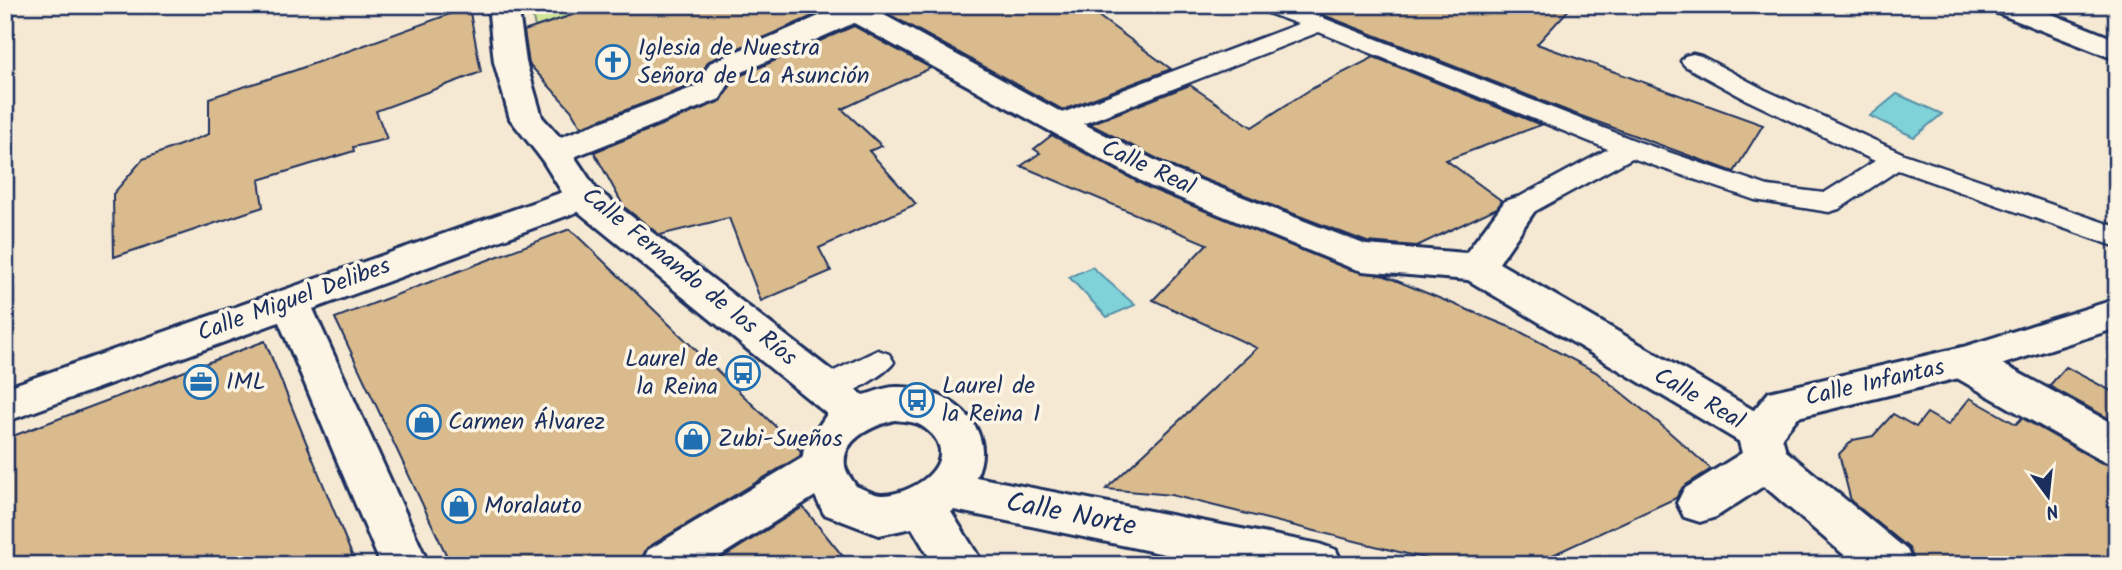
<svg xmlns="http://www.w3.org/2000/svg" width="2122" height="570" font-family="Kalam,sans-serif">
	<rect width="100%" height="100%" fill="#f5e9d3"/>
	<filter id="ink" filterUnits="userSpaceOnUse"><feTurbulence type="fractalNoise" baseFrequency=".0143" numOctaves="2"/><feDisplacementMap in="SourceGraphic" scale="14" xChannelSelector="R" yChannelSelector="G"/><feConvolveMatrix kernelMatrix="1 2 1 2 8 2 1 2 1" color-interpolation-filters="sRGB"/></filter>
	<g filter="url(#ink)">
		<!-- green -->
		<path fill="#d1e69b" stroke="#768a7c" stroke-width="2" d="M530,5h39l5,9 -39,13z"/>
		<!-- water -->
		<path fill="#80d2d9" stroke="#5891a8" stroke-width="2" d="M1897,94l45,20 -28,23 -44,-21z
			M1092,267l43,38 -28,12 -38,-40z"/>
		<!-- building -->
		<path fill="#dabb8d" stroke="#1b2f5e" stroke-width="2" d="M572,5h256l1,4 -120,52 -14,23 -114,43 -10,-17 -42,-46 -5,-33 52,-17z
			M872,5h211l88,64 -108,41z
			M1304,5h269l-36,39 226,81 -29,47 -161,-59 -270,-106z
			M469,7l12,65 -105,39 11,28 -34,8 1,4 -95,29 4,27 -149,50 -1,-63 30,-35 66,-25v-36l87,-28z
			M854,26l77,42 -89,41 40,37 -13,5 47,53 -97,44 12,23 -70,30 -32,-83 -69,17 -36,-28 -30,-55 127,-51 14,-23z
			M1374,57l167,68 -95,35 56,41 -5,7 -80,38 -50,-4 -192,-74 -85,-44 100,-39 62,42 59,-38z
			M1052,135l97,53 199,81 37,7 132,54 79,42 63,51 52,46 -28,18 -7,11 -145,67h-80l-280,-70 -65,-6 151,-141 -104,-48 54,-56 -186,-78 19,-13 -6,-4z
			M570,229l231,222 -1,5 -153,92 -8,17h-188l-116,-247z
			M265,341l91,224h-351v-126z
			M2066,367l51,27v29l-68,-37z
			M1970,398l46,26 6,-6 78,44 17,5v98h-201l-7,-17 -58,-47 -12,-47 14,-14 20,-4 20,-22 23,13 11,-14 21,12z
			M803,507l47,58h-139z"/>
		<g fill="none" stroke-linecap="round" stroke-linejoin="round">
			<!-- lane casing -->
			<g stroke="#1b2f5e" stroke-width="5">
				<path id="lane" d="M1257,5h33l349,137 129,44 56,7 51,-32 -128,-61 -62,-34 -4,-5 4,-5 8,-2 8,2 64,34 139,64 213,73v20l-219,-77 -59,39 -10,3 -74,-12 -123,-42 -104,57 -10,3 -10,-3 -4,-6 4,-6 100,-54 -289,-117 -252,98 -9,2 -9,-2 -4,-6 4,-6 249,-94 -38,-14z
					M878,350l11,4 5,8c-6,11 -53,39 -67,38 -3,0 -7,-2 -10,-3l-5,-9 5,-9z"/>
			</g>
			<!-- street casing -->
			<g stroke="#1b2f5e" stroke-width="6">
				<path id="street" d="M830,5h36l204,112 104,53 192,75 100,8 39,-52 13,-4 13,4 5,8 -37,54 275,159 7,12 -6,12 7,2 6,13 -6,13 -66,43 -16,5 -16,-5 -7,-14 7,-14 66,-41 -282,-168 -106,-9 -13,-4 -199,-81 -296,-163 -121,53 -13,23 -154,61 -12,3 -12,-3 -5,-8 5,-8 155,-58 13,-23 123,-53z
					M583,185l13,4 5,8 -5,8 -283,104 116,256h-48l-102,-243 -274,100v-34z
					M1963,347l15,4 139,75v39l-16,-5 -153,-87 -6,-11 6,-11z
					M823,450l16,5 6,13 -6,13 -133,84h-65l7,-15 159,-95z"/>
			</g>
			<!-- secondary casing -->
			<g stroke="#1b2f5e" stroke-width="6">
				<path id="secondary" d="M488,5h30l8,57 16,55 24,27 30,45 267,206c10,-2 22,-8 32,-8 49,-2 106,37 81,90l343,67 17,6 7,15h-126l-263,-55 -3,2 33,53h-50l-22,-37 -33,7 -55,-21 -23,-46 3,-20 23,-34 -257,-209 -29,-47 -31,-39 -16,-57zM894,420c8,1 19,1 26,5 48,29 0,69 -38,70 -8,0 -18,-6 -26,-9 -3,-5 -10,-13 -11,-20 -4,-27 28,-40 49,-46z
					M1988,5h41l88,35v20l-125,-49z
					M2117,299v29l-154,49 -165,40 -16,20 4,14 121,99 7,15h-58l-106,-91 -6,-13 -7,-27 7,-12 25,-30 194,-45z"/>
			</g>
			<!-- lane -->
			<use href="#lane" fill="#fcf5e5" fill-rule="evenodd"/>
			<!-- street -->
			<use href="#street" fill="#fcf5e5" fill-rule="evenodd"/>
			<!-- secondary -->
			<use href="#secondary" fill="#fcf5e5" fill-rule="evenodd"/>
		</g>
	</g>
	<!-- icons -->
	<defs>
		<g id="church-ring" transform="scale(1.75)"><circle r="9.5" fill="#fcf5e5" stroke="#1f6fb2" stroke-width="1.5"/><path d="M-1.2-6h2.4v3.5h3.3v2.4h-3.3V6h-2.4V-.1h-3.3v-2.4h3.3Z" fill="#1f6fb2"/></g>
		<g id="bus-ring" transform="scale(1.75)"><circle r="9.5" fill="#fcf5e5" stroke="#1f6fb2" stroke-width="1.5"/><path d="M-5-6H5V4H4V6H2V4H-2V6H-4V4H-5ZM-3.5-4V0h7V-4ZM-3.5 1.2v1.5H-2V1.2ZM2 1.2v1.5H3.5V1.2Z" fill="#1f6fb2"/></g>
		<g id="office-ring" transform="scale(1.75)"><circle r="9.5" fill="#fcf5e5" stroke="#1f6fb2" stroke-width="1.5"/><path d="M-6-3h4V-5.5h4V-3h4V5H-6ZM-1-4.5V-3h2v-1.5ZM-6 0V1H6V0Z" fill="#1f6fb2"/></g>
		<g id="shop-ring" transform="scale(1.75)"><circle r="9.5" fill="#fcf5e5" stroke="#1f6fb2" stroke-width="1.5"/><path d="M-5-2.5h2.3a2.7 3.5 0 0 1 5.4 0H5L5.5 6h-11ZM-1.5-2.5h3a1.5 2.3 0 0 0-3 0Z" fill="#1f6fb2"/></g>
	</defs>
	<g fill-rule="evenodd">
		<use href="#church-ring" x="613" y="62"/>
		<use href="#bus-ring" x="743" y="373"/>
		<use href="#office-ring" x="201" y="382"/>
		<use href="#bus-ring" x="917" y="400"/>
		<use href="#shop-ring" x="424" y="422"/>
		<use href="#shop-ring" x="693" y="439"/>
		<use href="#shop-ring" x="459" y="506"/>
	</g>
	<g text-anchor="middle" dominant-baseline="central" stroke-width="7" stroke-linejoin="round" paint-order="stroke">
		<!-- poi labels -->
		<g font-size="24" fill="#1b2f5e" stroke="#fcf5e5" text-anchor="start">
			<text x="638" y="48">Iglesia de Nuestra<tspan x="638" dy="28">Señora de La Asunción</tspan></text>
			<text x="718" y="359" text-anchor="end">Laurel de<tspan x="718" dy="28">la Reina</tspan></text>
			<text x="226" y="382">IML</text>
			<text x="942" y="386">Laurel de<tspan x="942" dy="28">la Reina 1</tspan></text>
			<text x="448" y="422">Carmen Álvarez</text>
			<text x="718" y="439">Zubi-Sueños</text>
			<text x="484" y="506">Moralauto</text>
		</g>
		<!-- street labels -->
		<g font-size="24" fill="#1b2f5e" stroke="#fcf5e5">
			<text transform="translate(1148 168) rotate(25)">Calle Real</text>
			<text transform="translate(689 277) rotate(39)">Calle Fernando de los Ríos</text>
			<text transform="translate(294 300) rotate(-20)">Calle Miguel Delibes</text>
			<text transform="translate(1875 383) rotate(-13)">Calle Infantas</text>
			<text transform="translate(1699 399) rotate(30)">Calle Real</text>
		</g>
		<!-- near-street labels -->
		<g font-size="28" fill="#1b2f5e" stroke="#fcf5e5">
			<text transform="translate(1071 515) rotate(11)">Calle Norte</text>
		</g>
	</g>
	<!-- margin -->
	<rect width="2122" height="570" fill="none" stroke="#fcf5e5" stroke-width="28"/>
	<rect x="14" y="14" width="2094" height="542" fill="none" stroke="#1b2f5e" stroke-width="2.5" filter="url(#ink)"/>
	<!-- north arrow -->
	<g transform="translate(2048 496) rotate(165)" stroke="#fcf5e5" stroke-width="5" paint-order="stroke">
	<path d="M0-5L12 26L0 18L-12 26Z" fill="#1b2f5e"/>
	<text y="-10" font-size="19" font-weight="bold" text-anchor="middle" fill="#1b2f5e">N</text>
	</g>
</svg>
